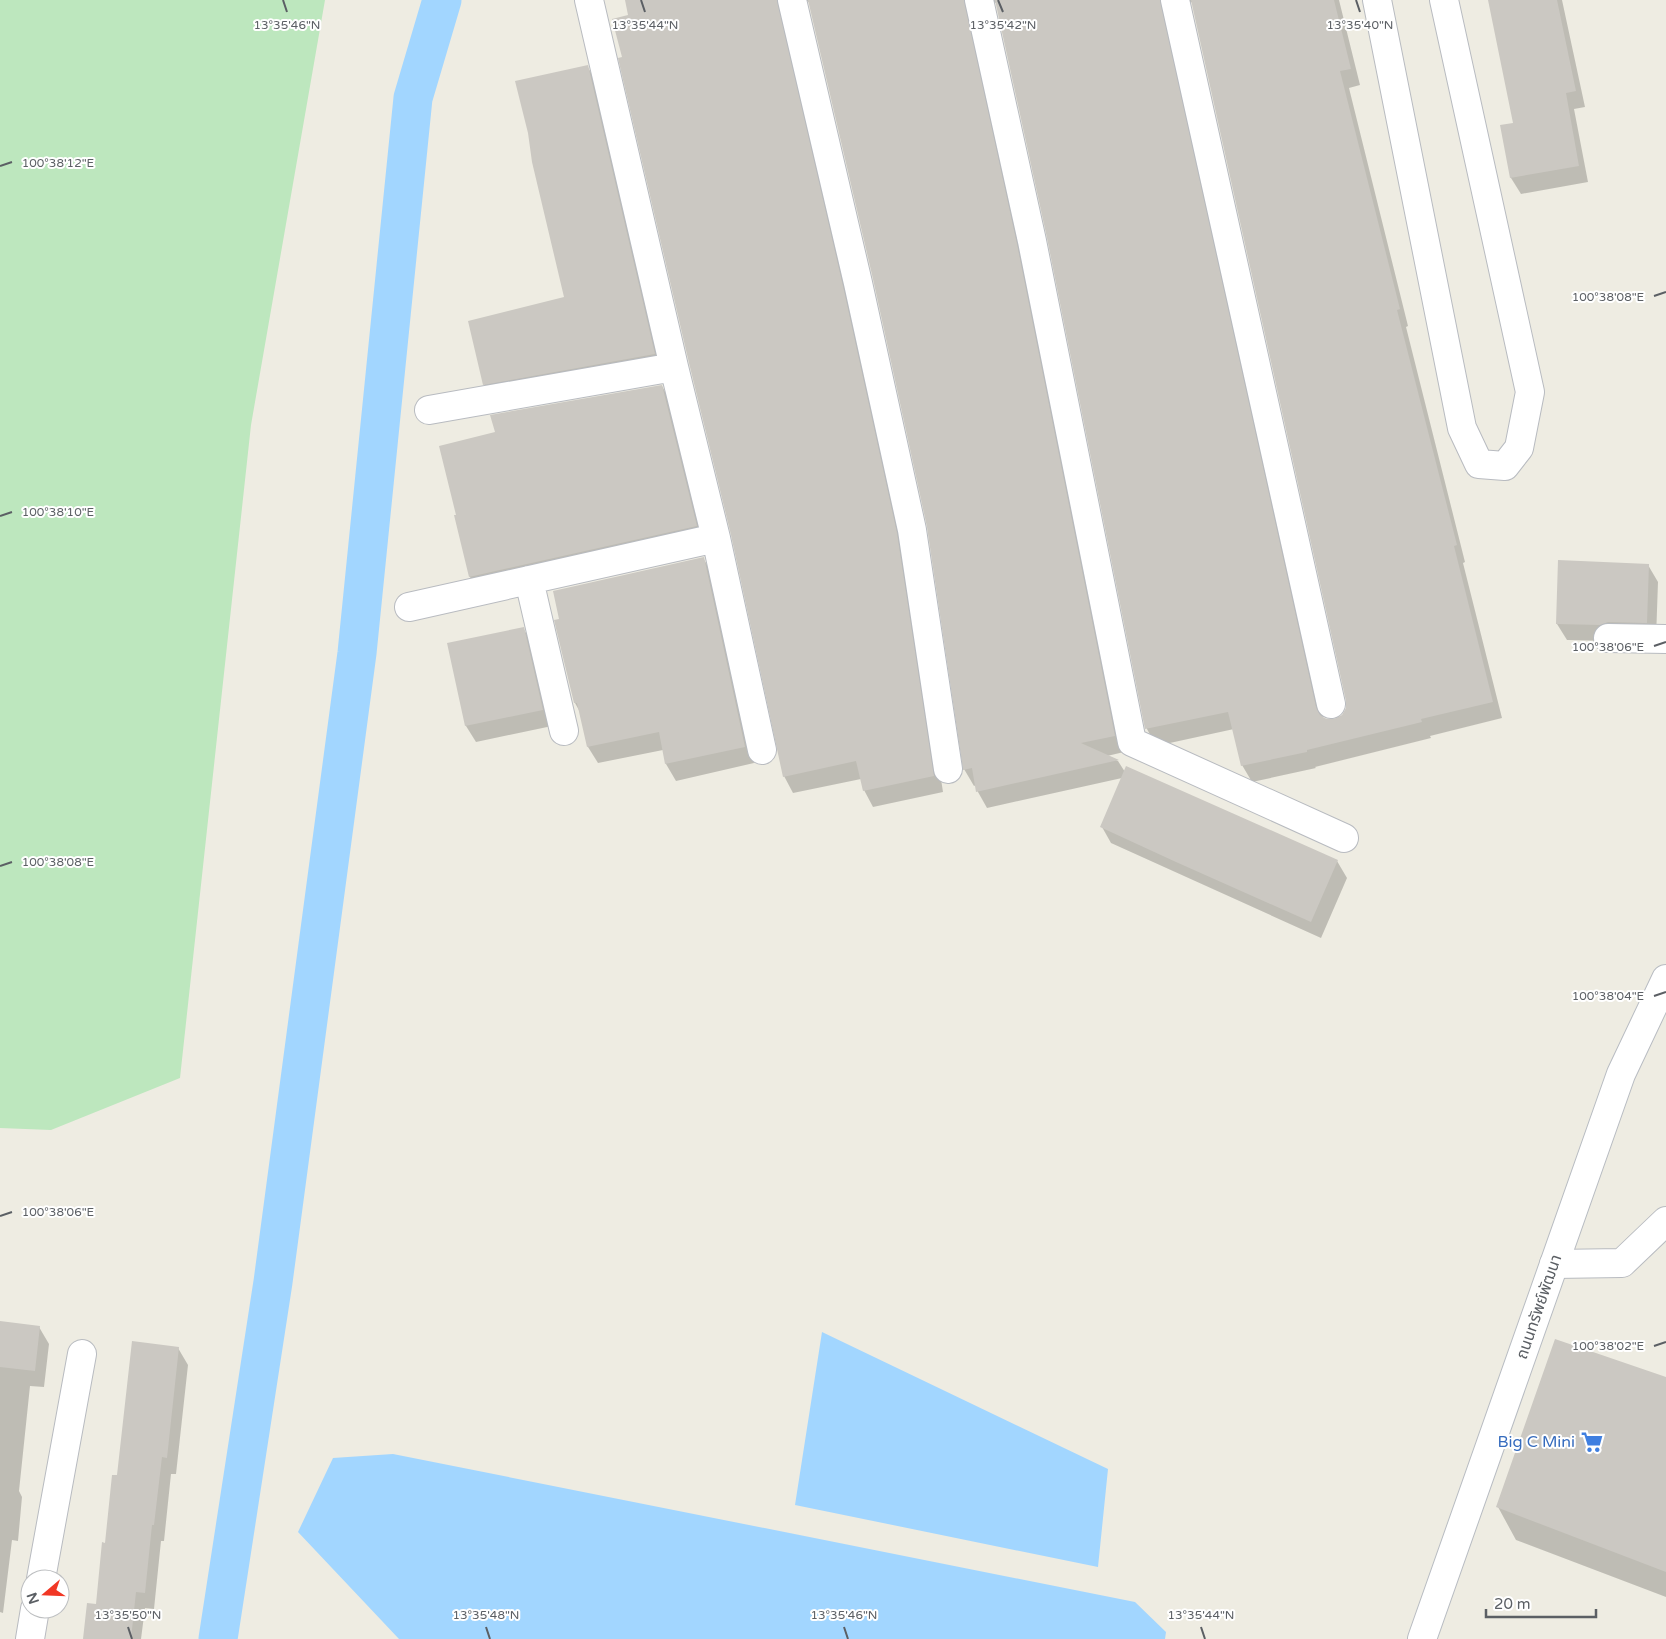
<svg xmlns="http://www.w3.org/2000/svg" width="1666" height="1639" font-family="'Varela Round','Noto Sans Thai',sans-serif">
	<rect width="100%" height="100%" fill="#eeece2"/>
	<!-- green -->
	<path fill="#bde7be" d="M0,0h325l-74,425 -71,653 -129,52 -51,-2z"/>
	<!-- water -->
	<path fill="#a2d6ff" d="M822,1332l286,137 -10,98 -303,-62z
		M393,1454l742,148 31,30 -1,7h-766l-101,-107 35,-74z"/>
	<!-- shadow -->
	<path fill="#0003" fill-rule="evenodd" d="M626,0h713l21,85 -11,3 59,238 -2,1 59,235 -2,1 39,155 -72,18 1,2 -116,29 1,1 -64,14 -10,-17 -8,-36 -78,17 -9,-17 -98,-491 -52,-235 -11,-2 40,261 98,490 -17,4 11,5 7,11 212,89 10,17 -26,60 -210,-95 -9,-16 20,-49 -135,30 -9,-16 -2,-7 -2,1 -10,-17 -35,-242 -55,-248 -64,-276 -3,-2h-8l107,550 37,241 -70,15 -9,-17 -3,-11 -68,14 -9,-17 -52,-242 -109,-476 6,-42zM1181,1l10,1 2,1 155,698 -1,9 -4,6 -9,5 -11,-3 -154,-697z
		M1489,0h73l23,107 -11,2 14,73 -67,12 -10,-16 -10,-52 14,-2z
		M587,66l10,17 67,288 -170,30 -10,-17 81,-86z
		M662,386l9,17 35,140 -226,51 -10,-17 -14,-61z
		M703,558l10,17 41,188 -78,18 -10,-17 -3,-14 -65,13 -10,-16 -8,-35 -5,-9z
		M1648,565l10,17 -2,57 -46,2 -43,-1 -10,-16z
		M523,628l10,17 19,81 -76,16 -10,-16 -18,-82z
		M0,1323l39,4 10,17 -5,43 -14,-1 -11,105 3,6 -4,44 -6,-1 -9,73 -3,-1z
		M178,1348l10,17 -12,109h-5l-7,67h-3l-7,68 -9,-1 -4,31h-57l13,-34 21,-128z
		M1666,1379v218l-150,-57 -18,-33z"/>
	<g fill="none" stroke-linecap="round" stroke-linejoin="round">
		<!-- canal -->
		<path stroke="#a2d6ff" stroke-width="39" d="M218,1639l55,-357 84,-629 56,-555 29,-98"/>
	</g>
	<!-- building -->
	<path fill="#cbc8c2" d="M625,0h152l66,286 54,247 37,243 -71,15 -7,-30 -73,16 -52,-242 -42,-172 -71,-305 4,-1 -10,-38 16,-4z
		M808,0h156l53,244 98,492 -34,7 38,17 -143,32 -4,-24 -9,2 -36,-243 -54,-248z
		M995,0h165l156,707 4,8 6,4h8l8,-4 4,-7v-7l-155,-701h143l17,69 -11,2 60,238 -3,1 60,235 -3,1 39,156 -72,17 1,3 -115,28v2l-66,14 -13,-54 -83,17 -98,-491z
		M1488,0h69l19,91 -10,2 13,73 -69,12 -10,-53 13,-2z
		M588,65l67,289 -172,31 -15,-64 96,-24 -32,-135 -4,-29 -13,-52z
		M662,385l35,141 -228,51 -15,-62h2l-17,-69 56,-14 -5,-17z
		M704,557l41,190 -80,17 -6,-32 -72,15 -10,-44h-3l-20,-83 5,-1 -6,-28z
		M1558,560l91,4 -2,59 -39,-1 -8,3 -44,-1z
		M524,627l19,83 -78,16 -18,-83z
		M1126,766l212,94 -27,62 -135,-60 -76,-35z
		M0,1321l40,5 -5,45 -35,-4z
		M1555,1339l111,38v195l-170,-65z
		M132,1341l47,6 -12,111 -5,-1 -8,68h-2l-7,68 -9,-1 -5,47h-48l4,-36 9,1 6,-62 3,1 7,-68h5z"/>
	<g fill="none" stroke-linecap="round" stroke-linejoin="round">
		<!-- street casing -->
		<g stroke="#b8bbc0" stroke-width="30">
			<path id="street" d="M589,0l85,367 42,171 46,212
				M792,0l66,283 54,247 36,239
				M979,0l53,241 100,501 212,96
				M1175,0l156,704
				M1377,0l85,428 17,36 26,2 14,-18 11,-56 -86,-392
				M429,410l245,-43
				M529,580l35,151
				M409,607l307,-69
				M1608,638l58,1
				M1554,1264l68,-1 44,-42
				M41,1579l41,-225
				M30,1639l5,-30"/>
		</g>
		<!-- secondary casing -->
		<g stroke="#b8bcc2" stroke-width="30">
			<path id="secondary" d="M1422,1639l199,-565 45,-95"/>
		</g>
		<!-- street -->
		<use href="#street" stroke="#fff" stroke-width="28"/>
		<!-- secondary -->
		<use href="#secondary" stroke="#fff" stroke-width="28"/>
	</g>
	<!-- ticks -->
	<path fill="none" stroke="#5b5f64" stroke-width="2" d="M283,0l4,12M641,0l4,12M998,0l5,12M1356,0l4,12M0,166l12,-4M1654,296l12,-4M0,516l12,-4M1654,646l12,-4M0,866l12,-4M1654,996l12,-4M0,1216l12,-4M1654,1346l12,-4M128,1627l4,12M486,1627l4,12M844,1627l4,12M1201,1627l4,12"/>
	<!-- icons -->
	<defs>
		<g id="supermarket-bare" transform="scale(1.725)"><path d="M-6-5.5h2.5l.6 2H6L4.5 2H-2.5L-4.4-4H-6ZM-1.5 3.2a1.3 1.3 0 1 0 .1 0ZM3 3.2a1.3 1.3 0 1 0 .1 0Z" fill="#3f7fe0" stroke="#fff" stroke-width="2.5" paint-order="stroke"/></g>
	</defs>
	<g fill-rule="evenodd">
		<use href="#supermarket-bare" x="1592" y="1442"/>
	</g>
	<g text-anchor="middle" dominant-baseline="central" stroke-width="4" stroke-linejoin="round" paint-order="stroke">
		<!-- street labels -->
		<g font-size="16" fill="#5b5f64" stroke="#fff">
			<text transform="translate(1539 1307) rotate(-71)">ถนนทรัพย์พัฒนา</text>
		</g>
		<!-- shop labels -->
		<g font-size="16" fill="#366cbe" stroke="#fff" text-anchor="end">
			<text x="1575" y="1442">Big C Mini</text>
		</g>
	</g>
	<g font-size="12" text-anchor="middle" fill="#5b5f64" stroke="#fff" stroke-width="4" stroke-linejoin="round" paint-order="stroke">
		<text x="287" y="29">13°35'46"N</text>
		<text x="645" y="29">13°35'44"N</text>
		<text x="1003" y="29">13°35'42"N</text>
		<text x="1360" y="29">13°35'40"N</text>
		<text x="58" y="167">100°38'12"E</text>
		<text x="1608" y="301">100°38'08"E</text>
		<text x="58" y="516">100°38'10"E</text>
		<text x="1608" y="651">100°38'06"E</text>
		<text x="58" y="866">100°38'08"E</text>
		<text x="1608" y="1000">100°38'04"E</text>
		<text x="58" y="1216">100°38'06"E</text>
		<text x="1608" y="1350">100°38'02"E</text>
		<text x="128" y="1619">13°35'50"N</text>
		<text x="486" y="1619">13°35'48"N</text>
		<text x="844" y="1619">13°35'46"N</text>
		<text x="1201" y="1619">13°35'44"N</text>
	</g>
	<!-- north arrow -->
	<g transform="translate(45 1594) rotate(251)"><circle r="24" fill="#ffffff" stroke="#bdbfc1"/>
	<path d="M0-4L9 19L0 12L-9 19Z" fill="#f13725"/>
	<text y="-8" font-size="14" font-weight="bold" text-anchor="middle" fill="#5b5f64">N</text>
	</g>
	<!-- scale -->
	<path d="M1486 1609v8h110v-8" fill="none" stroke="#5b5f64" stroke-width="2.5"/>
	<text x="1494" y="1609" font-size="15" fill="#5b5f64" stroke="#ffffff" stroke-width="4" paint-order="stroke">20 m</text>
</svg>
